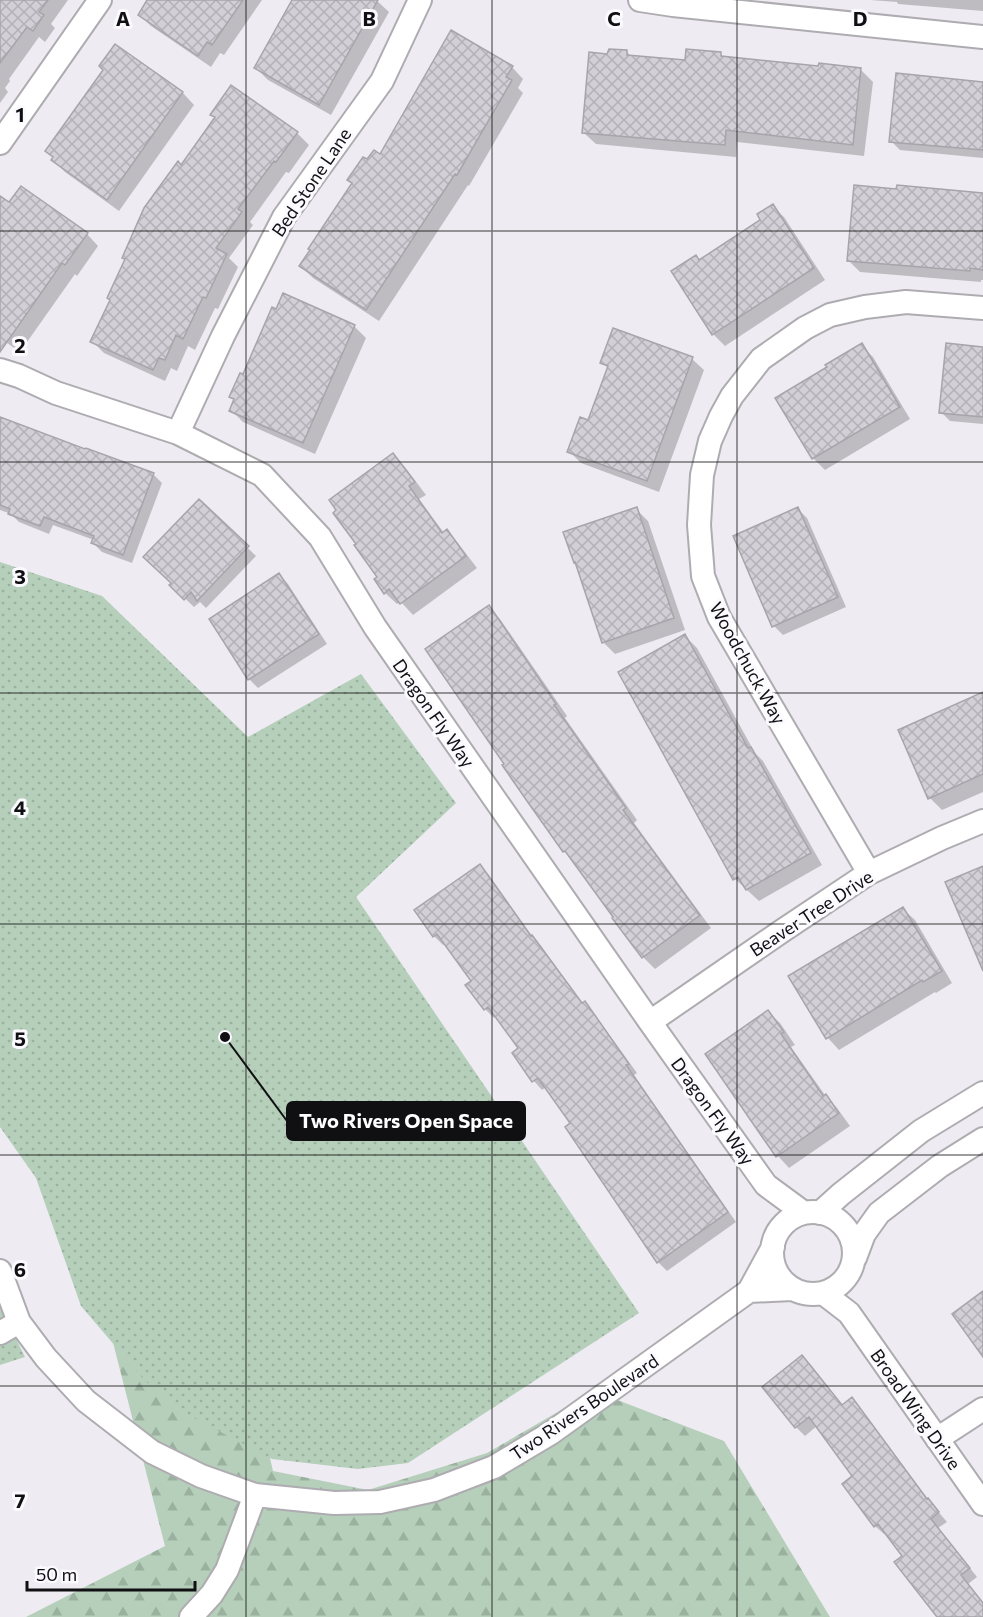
<svg xmlns="http://www.w3.org/2000/svg" width="983" height="1617" font-family="Commissioner,sans-serif">
	<defs>
		<pattern id="forest-firs" width="22" height="20" patternUnits="userSpaceOnUse" patternTransform="scale(1.5)"><rect width="22" height="20" fill="#b5cfba"/><path d="M5 1l3.5 6h-7zM16 11l3.5 6h-7z" fill="#9bb19f"/></pattern>
		<pattern id="park-dots" width="8" height="8" patternUnits="userSpaceOnUse" patternTransform="scale(1.5)"><rect width="8" height="8" fill="#b5cfba"/><path d="M2 2h.1M6 6h.1" fill="none" stroke="#9bb19f" stroke-width="1.8" stroke-linecap="round"/></pattern>
		<pattern id="building-cross-hatch" width="8" height="8" patternUnits="userSpaceOnUse" patternTransform="scale(1.5)"><rect width="8" height="8" fill="#d2d0d6"/><path d="M0 0l8 8M0 8l8-8" fill="none" stroke="#b3b1b7"/></pattern>
	</defs>
	<rect width="100%" height="100%" fill="#eeecf2"/>
	<!-- forest -->
	<path fill="url(#forest-firs)" d="M338,879l-74,553 9,39 95,19 119,-37 107,-62 130,50 106,176h-804l139,-71 -69,-270z"/>
	<!-- park -->
	<path fill="url(#park-dots)" d="M0,562l102,34 146,141 113,-63 95,129 -100,94 283,416 -231,150 -50,6 -86,-10 -80,-42 -47,-36 -64,-75 -45,-128 -36,-51z
		M0,1307l25,50 -25,8z"/>
	<!-- shadow -->
	<path fill="#0003" d="M0,0h68l-17,24 4,4 -10,14 -6,-5 -30,42 1,2 -5,7 3,4 -8,11z
		M149,0h113l-38,55 -4,-2 -9,14 -60,-41 -12,-12z
		M294,0h82l13,12 -58,103 -63,-35 -12,-12z
		M870,0h113v11l-85,-7 -1,-2z
		M115,46l68,47 11,12 -75,106 -54,-39 -12,-12 52,-90z
		M627,52l5,5 54,5 34,-8 4,3 96,11 41,2 12,12 -9,74 -127,-14 -1,15 -140,-13 -12,-11 23,-77z
		M512,67l11,12 -5,9 5,5 -54,93 -1,-1 -89,136 -66,-43 -12,-12 67,-105 12,-5z
		M983,83v75l-83,-8 -9,-9z
		M212,115l85,18 12,12 -20,28 -3,-1 -36,50 3,3 -24,33 9,9 -20,42 -3,-1 -20,42 -7,-4 -11,25 -6,-3 -6,13 -61,-28 -12,-12 19,-40 15,-41 -3,-2 58,-92 35,-48z
		M983,198v82h-2v2l-121,-10 -12,-12z
		M772,206l12,11 41,63 -100,66 -12,-12 -17,-77 4,4 62,-41z
		M0,208l87,26 11,12 -21,30 -2,-2 -55,78 -20,-14z
		M354,326l12,12 -51,116 -72,-32 -12,-12 4,-9 -4,-4z
		M861,345l12,12 37,62 -85,51 -12,-12 16,-90z
		M983,348v76l-33,-3 -9,-9z
		M692,359l12,11 -45,122 -78,-29 -12,-12 20,-29 20,-53 -7,-7z
		M0,424l153,50 9,9 -30,80 -30,-11 -9,-9 1,-3 -41,-15 -4,9 -30,-12 -8,-8 -11,-4z
		M393,455l12,12 21,28 -7,4 25,34 3,-2 11,12 19,25 -64,47 -12,-13 -4,2 -12,-11 -5,-16z
		M199,501l57,55 -50,52 -6,-6 -6,5 -23,-22z
		M636,509l12,12 37,109 -70,24 -12,-12 -25,-77 -3,-3z
		M798,509l9,9 39,89 -63,28 -9,-9z
		M279,575l9,9 39,60 -69,44 -9,-9 -38,-59z
		M488,607l12,12 67,97 -2,2 72,102 -3,3 77,105 -56,41 -12,-12 -70,-97 -9,-9 -58,-87z
		M685,636l12,12 58,105 8,8 59,104 -63,36 -24,-22z
		M983,693v99l-41,18 -12,-12z
		M480,866l9,9 45,64 7,7 42,58 1,-1 9,9 44,61 -3,2 102,147 -69,49 -9,-9 -91,-135 5,-3 -26,-37 -4,3 -8,-9 -20,-28 6,-4 -24,-33 -2,2 -9,-9 -12,-28 -27,-38 -3,2 -9,-9 -18,-26z
		M903,909l12,11 37,63 -16,10 -1,-1 -96,58 -11,-12 -38,-61z
		M768,1012l12,11 15,22 -4,2 34,48 12,13 13,18 -61,42 -11,-12 -71,-102z
		M802,1357l9,8 32,41 9,-7 8,9 70,94 17,20 -9,6 39,49 -9,7 15,19v14h-45l-33,-61 -19,-24 -2,2 -9,-8 -21,-50 -37,-50 -12,10 -9,-9z"/>
	<!-- building -->
	<path fill="url(#building-cross-hatch)" stroke="#a6a5aa" stroke-width="1.5" d="M0,0h48l-9,12 5,3 -11,16 -6,-4 -27,36z
		M147,0h96l-31,45 -5,-3 -9,14 -60,-41z
		M292,0h86l-59,105 -65,-37z
		M451,30l62,36 -7,11 6,3 -55,95 -2,-1 -89,136 -67,-44 11,-16 -2,-1 44,-66 -5,-3 16,-23 4,2 7,-9 6,4z
		M115,44l68,48 -76,108 -56,-40 2,-3 -8,-6 58,-81 -4,-4z
		M609,49l18,1v5l58,5 1,-11 35,3v4l97,10 1,-3 42,5 -8,77 -127,-15 -1,15 -143,-12 7,-81 18,2z
		M896,73l87,9v68l-94,-8z
		M231,85l67,47 -22,30 -2,-1 -36,48 4,3 -26,36 11,6 -21,44 -3,-1 -20,42 -7,-4 -11,25 -6,-2 -6,12 -63,-28 20,-42 -3,-2 18,-39 -3,-1 22,-50 34,-47 3,4 34,-48 -5,-2z
		M854,185l42,4 1,-4 86,8v77l-13,-2v3l-123,-10z
		M21,186l67,47 -23,32 -3,-2 -62,89v-156l9,6z
		M773,204l41,64 -102,67 -41,-64 25,-16 3,5 61,-40 -3,-6z
		M283,293l72,32 -52,118 -74,-32 5,-12 -5,-2 11,-24 3,1 29,-67 4,2z
		M613,328l80,29 -46,124 -80,-29 13,-35 8,3 20,-54 -8,-3z
		M862,343l38,64 -88,52 -37,-61 52,-31 -2,-2z
		M946,343l37,4v70l-44,-4z
		M0,417l85,32 1,-1 68,25 -31,82 -32,-12 3,-7 -50,-19 -4,9 -32,-12 2,-5 -10,-4z
		M393,453l22,29 -6,4 33,47 5,-4 19,27 -66,48 -11,-15 -5,5 -10,-15 3,-2 -23,-32 2,-1 -23,-31 3,-3 -7,-10z
		M199,499l50,47 -52,55 -6,-9 -7,8 -15,-15 2,-2 -28,-26z
		M637,507l37,111 -72,25 -27,-81 -1,1 -11,-31z
		M798,507l40,90 -66,30 -39,-91z
		M279,573l40,61 -71,46 -39,-61z
		M489,605l67,99 -2,1 72,103 -3,2 77,105 -58,43 -30,-40 1,-1 -48,-66 -2,1 -36,-51 -25,-36 2,-1 -79,-115z
		M685,634l63,114 3,-1 60,106 -65,37 -8,-13 -5,3 -115,-208z
		M983,692v82l-55,25 -30,-69z
		M480,864l51,72 1,-1 50,68 3,-2 44,63 -3,1 102,147 -71,51 -92,-136 5,-4 -32,-45 -6,4 -20,-29 6,-5 -30,-41 -4,3 -19,-25 6,-4 -34,-47 -4,3 -19,-27z
		M983,866v105l-38,-89z
		M903,907l39,64 -19,11 -1,-2 -96,59 -38,-63z
		M768,1010l16,22 -3,2 42,62 3,-2 13,19 -63,44 -71,-103z
		M983,1291v66l-31,-43z
		M802,1355l40,50 10,-8 75,102 1,-1 11,14 -8,7 39,49 -9,7 22,28v14h-46l-43,-55 8,-6 -24,-32 -4,3 -32,-43 10,-8 -43,-59 -14,11 -33,-41z"/>
	<g fill="none" stroke-linecap="round" stroke-linejoin="round">
		<!-- minor casing -->
		<g stroke="#aeacb1" stroke-width="26">
			<path id="minor" d="M640,0l33,5 310,32
				M0,143l100,-143
				M0,370l19,6 37,17 122,40 84,42 58,62 55,90 275,395 116,163 38,28
				M178,433l45,-97 61,-119 98,-136 38,-81
				M869,873l-150,-256 -16,-41 -4,-51 3,-50 8,-34 11,-25 11,-20 29,-37 44,-31 25,-13 35,-8 41,-5 77,6
				M650,1022l132,-91 87,-58 73,-35 41,-17
				M772 1253a41 41 0 1 1 82 0a41 41 0 1 1-82 0Z
				M820,1213l21,-19 80,-63 62,-38
				M773,1247l-24,44 43,-2
				M855,1258l9,-24 15,-21 61,-47 43,-27
				M0,1271l19,51 27,36 40,43 66,51 49,24 54,19 79,8 46,-1 54,-12 60,-23 57,-34 198,-142
				M823,1293l26,20 134,191
				M0,1333l19,-11
				M937,1439l46,-30
				M191,1617l21,-23 15,-24 28,-75"/>
		</g>
		<!-- minor -->
		<use href="#minor" stroke="#fff" stroke-width="22"/>
	</g>
	<!-- grid -->
	<path fill="none" stroke="#100f11" stroke-width="1.5" stroke-opacity="0.55" d="M246,0v1617M492,0v1617M737,0v1617M0,231h983M0,462h983M0,693h983M0,924h983M0,1155h983M0,1386h983"/>
	<g text-anchor="middle" dominant-baseline="central" stroke-width="6" stroke-linejoin="round" paint-order="stroke">
		<!-- street labels -->
		<g font-size="18" fill="#100f11" stroke="#fbfaff">
			<text transform="translate(311 182) rotate(-56)">Bed Stone Lane</text>
			<text transform="translate(748 663) rotate(61)">Woodchuck Way</text>
			<text transform="translate(434 713) rotate(55)">Dragon Fly Way</text>
			<text transform="translate(811 913) rotate(-33)">Beaver Tree Drive</text>
			<text transform="translate(713 1111) rotate(54)">Dragon Fly Way</text>
			<text transform="translate(584 1407) rotate(-34)">Two Rivers Boulevard</text>
			<text transform="translate(916 1409) rotate(55)">Broad Wing Drive</text>
		</g>
	</g>
	<g font-size="20" text-anchor="middle" font-weight="bold" fill="#100f11" stroke="#fbfaff" stroke-width="6" stroke-linejoin="round" paint-order="stroke">
		<text x="123" y="26">A</text>
		<text x="369" y="26">B</text>
		<text x="614" y="26">C</text>
		<text x="860" y="26">D</text>
		<text x="20" y="122">1</text>
		<text x="20" y="353">2</text>
		<text x="20" y="584">3</text>
		<text x="20" y="815">4</text>
		<text x="20" y="1046">5</text>
		<text x="20" y="1277">6</text>
		<text x="20" y="1508">7</text>
	</g>
	<!-- callouts -->
	<path fill="none" stroke="#100f11" stroke-width="2" d="M225 1037L287 1121"/>
	<circle fill="#100f11" stroke="#fbfaff" stroke-width="2" cx="225" cy="1037" r="6"/>
	<rect fill="#100f11" stroke="#100f11" stroke-width="2" x="287" y="1102" width="238" height="38" rx="6"/>
	<g font-size="20" text-anchor="middle" font-weight="bold" fill="#fff">
		<text x="406" y="1128">Two Rivers Open Space</text>
	</g>
	<!-- scale -->
	<path d="M27 1581v9h168v-9" fill="none" stroke="#100f11" stroke-width="3"/>
	<text x="36" y="1581" font-size="18" fill="#100f11" stroke="#fbfaff" stroke-width="4.5" paint-order="stroke">50 m</text>
</svg>
